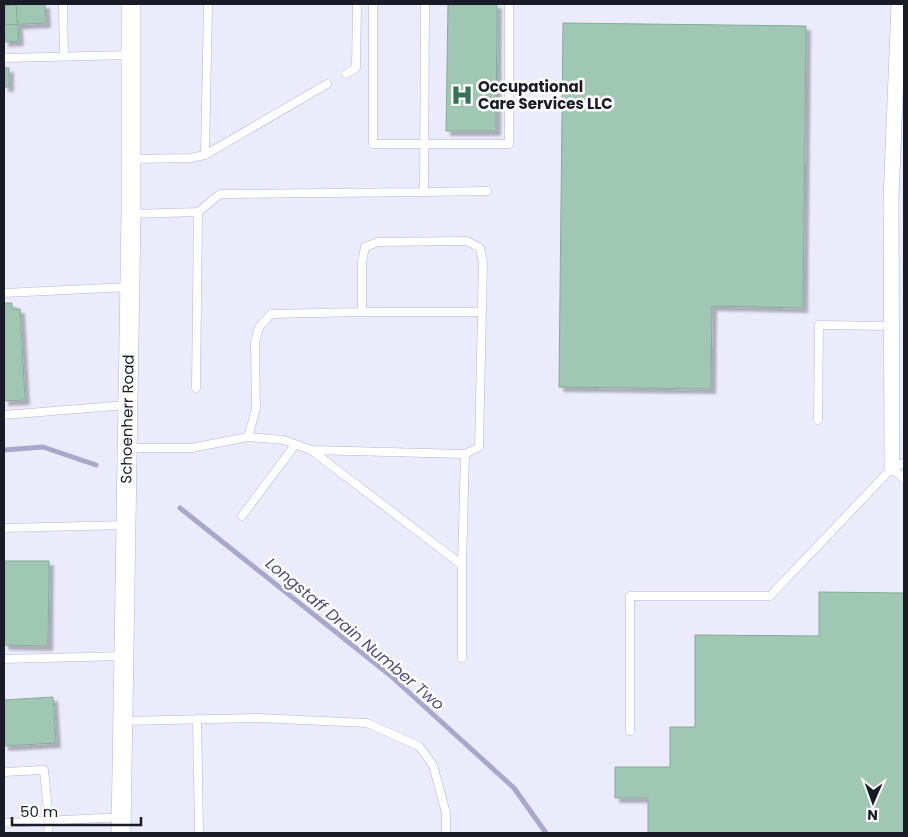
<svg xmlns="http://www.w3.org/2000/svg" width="908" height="837" font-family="Poppins,sans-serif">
	<defs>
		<filter id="shadow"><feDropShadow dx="4.5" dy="4.5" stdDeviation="1" flood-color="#0004"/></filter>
	</defs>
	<rect width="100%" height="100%" fill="#f4f4fb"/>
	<!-- built -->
	<path fill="#ebebfc" d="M4,4h900v829h-900z"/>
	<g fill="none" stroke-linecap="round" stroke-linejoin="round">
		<!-- stream -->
		<path stroke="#a8a8cb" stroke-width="5" d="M4,450l39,-3 53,18
			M180,508l211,168 123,112 32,45"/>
	</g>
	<!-- building -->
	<path fill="#a0c7b4" stroke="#87aa99" filter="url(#shadow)" d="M4,4h41l1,19 -42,2z
		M448,4h49l-1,127h-50z
		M16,5l3,36 -15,1v-36z
		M563,23l243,3 -3,282 -91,-2 -1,83 -152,-2z
		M4,68h5v19h-5z
		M4,303h8v6h8l5,91 -21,1z
		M4,561h45l-1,85 -44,-1z
		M819,592l85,1v240h-256v-35h-33v-31h55v-40h25v-92l124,1z
		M53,697l3,46 -52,3v-46z"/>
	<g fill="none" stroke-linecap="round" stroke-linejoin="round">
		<!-- service casing -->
		<g stroke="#b4b4d5" stroke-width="9">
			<path id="service" d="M63,4l1,52
				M373,4v140h136v-140
				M4,58l128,-3
				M346,74l10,-6 1,-64
				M205,155l3,-151
				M131,159l59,-1 15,-3 122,-71
				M424,192l63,-1
				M131,214l67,-2 22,-18 204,-2 1,-188
				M4,293l125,-6
				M362,312h120
				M196,388l2,-176
				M4,415l123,-10
				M818,420l1,-95 73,1
				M248,437l8,-28 -1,-66 4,-16 12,-13 91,-2v-50l3,-15 13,-5 89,-1 13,7 3,15 -4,184 -14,7
				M127,448h64l57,-11 36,3 27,10 151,115v93
				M311,450l154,4 -3,111
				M892,468l12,11
				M242,516l53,-71
				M4,528l122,-3
				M4,659l120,-3
				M197,719l2,114
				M124,721l134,-3 109,5 52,23 14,19 13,48v20
				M630,731v-135h140l122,-128 12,-5
				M4,772l40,-2 5,51 -1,12
				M4,823l118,-6"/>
		</g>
		<!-- minor casing -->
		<g stroke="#b4b4d5" stroke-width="16">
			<path id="minor" d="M892,468l-1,-270 8,-194"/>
		</g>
		<!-- tertiary casing -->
		<g stroke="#b4b4d5" stroke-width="20">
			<path id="tertiary" d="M121,833l10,-619v-210"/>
		</g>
		<!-- service -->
		<use href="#service" stroke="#fff" stroke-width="8"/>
		<!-- minor -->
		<use href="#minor" stroke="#fff" stroke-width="15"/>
		<!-- tertiary -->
		<use href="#tertiary" stroke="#fff" stroke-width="19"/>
	</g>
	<!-- icons -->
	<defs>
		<g id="hospital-bare" transform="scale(1.725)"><path d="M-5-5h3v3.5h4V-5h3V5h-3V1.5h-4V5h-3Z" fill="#387159" stroke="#fff" stroke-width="2.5" paint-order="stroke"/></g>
	</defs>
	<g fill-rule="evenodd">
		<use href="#hospital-bare" x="462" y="95"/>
	</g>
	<g text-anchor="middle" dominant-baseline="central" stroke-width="5" stroke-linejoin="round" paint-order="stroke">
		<!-- poi labels -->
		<g font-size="15" font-weight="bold" fill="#1b1b27" stroke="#fff" text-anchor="start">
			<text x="478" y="86">Occupational<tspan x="478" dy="17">Care Services LLC</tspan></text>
		</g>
		<!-- street labels -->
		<g font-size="15" fill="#1b1b27" stroke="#fff">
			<text transform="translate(127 419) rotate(-89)">Schoenherr Road</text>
		</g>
		<!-- water labels -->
		<g font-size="16" font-style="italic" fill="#514f81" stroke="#fff">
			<text transform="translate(355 634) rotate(40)">Longstaff Drain Number Two</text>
		</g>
	</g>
	<!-- border -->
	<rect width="908" height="837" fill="none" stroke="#1b1b27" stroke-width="10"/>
	<!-- north arrow -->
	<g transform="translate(873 802) rotate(182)" stroke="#ffffff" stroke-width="4" paint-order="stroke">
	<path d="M0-4L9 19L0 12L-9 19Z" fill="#1b1b27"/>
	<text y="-8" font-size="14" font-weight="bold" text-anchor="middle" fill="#1b1b27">N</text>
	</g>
	<!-- scale -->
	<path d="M12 817v8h129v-8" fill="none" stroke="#1b1b27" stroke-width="2.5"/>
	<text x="20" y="817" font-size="15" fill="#1b1b27" stroke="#ffffff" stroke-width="4" paint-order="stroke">50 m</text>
</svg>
